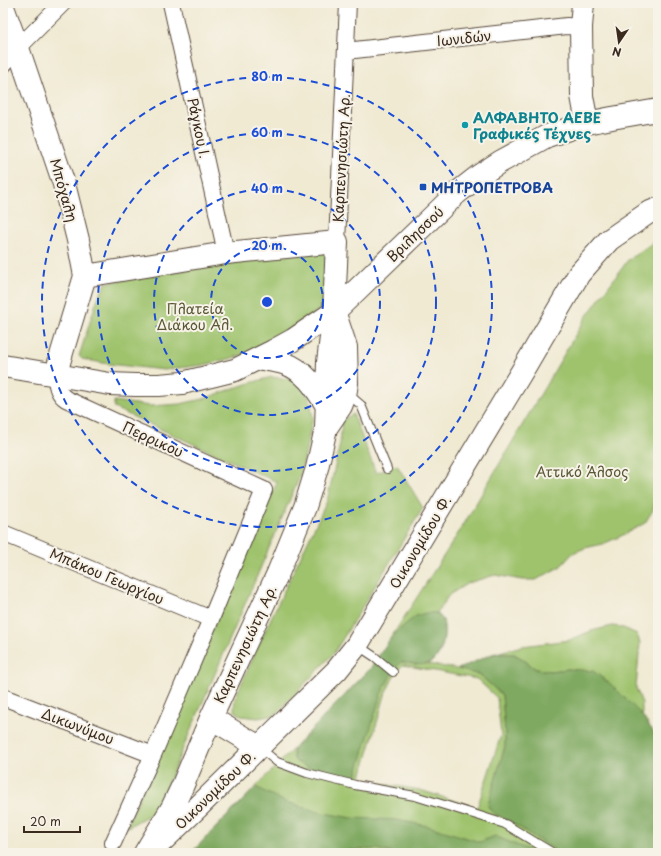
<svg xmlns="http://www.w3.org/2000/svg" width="661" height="856" font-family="'Playpen Sans',sans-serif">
	<rect width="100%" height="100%" fill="#f7f3e8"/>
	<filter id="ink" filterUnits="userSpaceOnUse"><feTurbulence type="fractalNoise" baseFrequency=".025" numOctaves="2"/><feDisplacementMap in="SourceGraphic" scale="8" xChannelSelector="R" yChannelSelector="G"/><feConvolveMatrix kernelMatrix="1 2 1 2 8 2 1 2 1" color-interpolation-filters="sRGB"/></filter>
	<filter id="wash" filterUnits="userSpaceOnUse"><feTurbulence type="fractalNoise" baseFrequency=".012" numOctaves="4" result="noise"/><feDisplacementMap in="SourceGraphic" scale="16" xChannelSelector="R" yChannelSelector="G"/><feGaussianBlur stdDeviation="0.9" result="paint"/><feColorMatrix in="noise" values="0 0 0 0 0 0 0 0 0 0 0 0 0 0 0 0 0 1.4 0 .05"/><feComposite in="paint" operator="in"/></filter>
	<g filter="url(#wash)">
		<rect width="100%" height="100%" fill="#f0ead3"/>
		<!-- green -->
		<path fill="#9fc36d" stroke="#6d7646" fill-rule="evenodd" d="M658,239v240l-5,31 -8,13 -24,13 -18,8 -18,4 -12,5 -12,13 -25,14h-14l-27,-5 -27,8 -19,12 -12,18 6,7c2,17 2,34 -15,44l30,5 22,6 22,20 3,36v15l-17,60 9,9 11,5 51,33h-368l102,-104 77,-80 22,-33 69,-107 125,-212 42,-57zM403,665l74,14 20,19 4,37 -24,73 -57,-18 -60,-10 26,-88 10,-20z
			M326,247l-2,60 -67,43 -28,9 -26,6 -39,5 -56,-6 -26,-5 -3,-3 18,-56 9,-17z
			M272,377l17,2 12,7 8,11 4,20 -8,38 -5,21 -144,335 -30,17 151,-346 -163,-74v-7l36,5 30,-2 23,-5 43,-15z
			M353,414l23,59 21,-8 26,43 -89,145 -59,62 -17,3 -17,-2 -7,-6 1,-12 36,-80 56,-117 13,-57 2,-24z
			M612,626l9,1 16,7 3,9 -4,45 6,15v12l-29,-29 -44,-17 -19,2 -14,-2 -7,-5 -6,-5 -9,-5h-22l30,-8 48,-6 21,-9z"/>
		<!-- forest -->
		<path fill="#7fa960" stroke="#5d6a3f" d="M425,613h12l6,7c1,5 2,11 1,16 -1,11 -6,25 -18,28 -7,2 -17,-1 -25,-2l-8,9 -12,23 -25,82c-16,6 -47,-7 -61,-15l-2,-5v-7l77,-80 22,-33 15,-13 9,-7z
			M492,654h22l9,5 6,5 7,5 14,2 19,-2 24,2 20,15 29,29 16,24v114h-99l-51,-33 -11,-5 -6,-4 -3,-5 1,-5 16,-55v-15l-3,-36 -22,-20 -22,-6z
			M256,787l25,13 37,12 34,6 45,2 31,6 52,16 15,-6 31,13 8,4h-142l-15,-4 -27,1 -9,3h-56l-25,-1 -22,1h-47z"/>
	</g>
	<g filter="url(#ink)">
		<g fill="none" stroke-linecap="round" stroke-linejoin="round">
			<!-- lane casing -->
			<g stroke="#564739" stroke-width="10">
				<path id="lane" d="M346,396l8,3 7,6 26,64
					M357,645l18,12 18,15
					M260,748l17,14 30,11 48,12 60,11 65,20 25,8 48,29"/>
			</g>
			<!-- street casing -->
			<g stroke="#564739" stroke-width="18">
				<path id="street" d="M171,3l14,63 41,187
					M346,51l221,-25 14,1
					M3,65l15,-17 45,-45
					M337,242c3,-80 8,-159 11,-239
					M56,375c0,9 2,19 10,24l198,91 -53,129 -58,136 -40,88
					M3,533l208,86
					M3,697l150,58"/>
			</g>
			<!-- secondary casing -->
			<g stroke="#564739" stroke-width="24">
				<path id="secondary" d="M583,3l-2,24 1,69 5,27
					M3,7l15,41 46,136 14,56 7,36 -25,83 -4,16
					M85,276l141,-23 111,-11 -3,70 -6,50 -2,66 -9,40 -12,39 -27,66 -67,145 -29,69 -10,21 -27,45
					M259,358c8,2 16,3 24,5 21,6 33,25 44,43
					M3,366l107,18 25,1h24l23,-2 33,-8 20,-5 38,-19 20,-11 41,-28 123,-119 23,-18 20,-13 47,-26 40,-13 25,-5 46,-8
					M326,428l15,-22 4,-10 2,-13 -1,-36 -10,-30
					M211,718l48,29
					M159,844l40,-38 138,-136 20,-25 167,-277 55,-94 30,-34 39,-27 10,-4"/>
			</g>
			<!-- lane -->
			<use href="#lane" stroke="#fff" stroke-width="8"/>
			<!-- street -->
			<use href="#street" stroke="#fff" stroke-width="16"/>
			<!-- secondary -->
			<use href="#secondary" stroke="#fff" stroke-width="22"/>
		</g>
	</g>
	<!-- distance rings -->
	<g fill="none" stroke="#1d4ed8" stroke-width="2" stroke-dasharray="7 5">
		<circle cx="267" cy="302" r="56"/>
		<circle cx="267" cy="302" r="113"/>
		<circle cx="267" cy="302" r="169"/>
		<circle cx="267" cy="302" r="225"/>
	</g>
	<!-- markers -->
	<circle fill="#0f9aa8" stroke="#f7f3e8" stroke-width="1.5" cx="465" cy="125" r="4"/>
	<rect fill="#1a4fb4" stroke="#f7f3e8" stroke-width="1.5" x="419" y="183" width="8" height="8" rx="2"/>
	<g text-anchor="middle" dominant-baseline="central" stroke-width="4" stroke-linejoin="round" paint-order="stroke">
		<!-- street labels -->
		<g font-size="14" fill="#3b2a1e" stroke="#f7f3e8">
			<text transform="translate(464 38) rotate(-6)">Ιωνιδών</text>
			<text transform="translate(199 128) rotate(78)">Ράγκου Ι.</text>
			<text transform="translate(341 158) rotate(-87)">Καρπενησιώτη Αρ.</text>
			<text transform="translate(64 190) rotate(74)">Μπόχαλη</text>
			<text transform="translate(415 234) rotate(-44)">Βριλησσού</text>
			<text transform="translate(153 439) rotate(25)">Περρικου</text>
			<text transform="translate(420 542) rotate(-59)">Οικονομίδου Φ.</text>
			<text transform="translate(107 576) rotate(23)">Μπάκου Γεωργίου</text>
			<text transform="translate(245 644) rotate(-65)">Καρπενησιώτη Αρ.</text>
			<text transform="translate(78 726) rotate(21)">Δικωνύμου</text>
			<text transform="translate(215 790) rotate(-44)">Οικονομίδου Φ.</text>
		</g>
		<!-- culture labels -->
		<g font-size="14" font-weight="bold" fill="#0d838f" stroke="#f7f3e8" text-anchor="start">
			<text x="473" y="117">ΑΛΦΑΒΗΤΟ ΑΕΒΕ<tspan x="473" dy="16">Γραφικές Τέχνες</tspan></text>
		</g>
		<!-- transit labels -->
		<g font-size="14" font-weight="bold" fill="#164399" stroke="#f7f3e8" text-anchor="start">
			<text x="431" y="187">ΜΗΤΡΟΠΕΤΡΟΒΑ</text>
		</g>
		<!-- park labels -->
		<g font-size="14" fill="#595836" stroke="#f7f3e8">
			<text x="195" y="308">Πλατεία<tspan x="195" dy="16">Διάκου Αλ.</tspan></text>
			<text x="582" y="471">Αττικό Άλσος</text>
		</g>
	</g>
	<circle cx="267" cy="302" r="6" fill="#1d4ed8" stroke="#f7f3e8" stroke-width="2"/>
	<g font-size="12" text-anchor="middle" font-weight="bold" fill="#1d4ed8" stroke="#f7f3e8" stroke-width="4" stroke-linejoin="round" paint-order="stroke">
		<text x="267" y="81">80 m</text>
		<text x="267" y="137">60 m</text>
		<text x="267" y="193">40 m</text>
		<text x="267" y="250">20 m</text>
	</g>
	<!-- margin -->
	<rect width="661" height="856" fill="none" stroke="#f7f3e8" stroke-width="16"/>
	<!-- north arrow -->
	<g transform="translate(619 42) rotate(193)" stroke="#f7f3e8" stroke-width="3" paint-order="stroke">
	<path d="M0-3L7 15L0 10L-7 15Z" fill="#3b2a1e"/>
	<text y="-6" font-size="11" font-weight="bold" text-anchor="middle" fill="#3b2a1e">N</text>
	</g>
	<!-- scale -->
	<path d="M24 826v6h56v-6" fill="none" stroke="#3b2a1e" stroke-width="2"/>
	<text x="30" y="826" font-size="12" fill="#3b2a1e" stroke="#f7f3e8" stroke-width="3" paint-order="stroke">20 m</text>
</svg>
